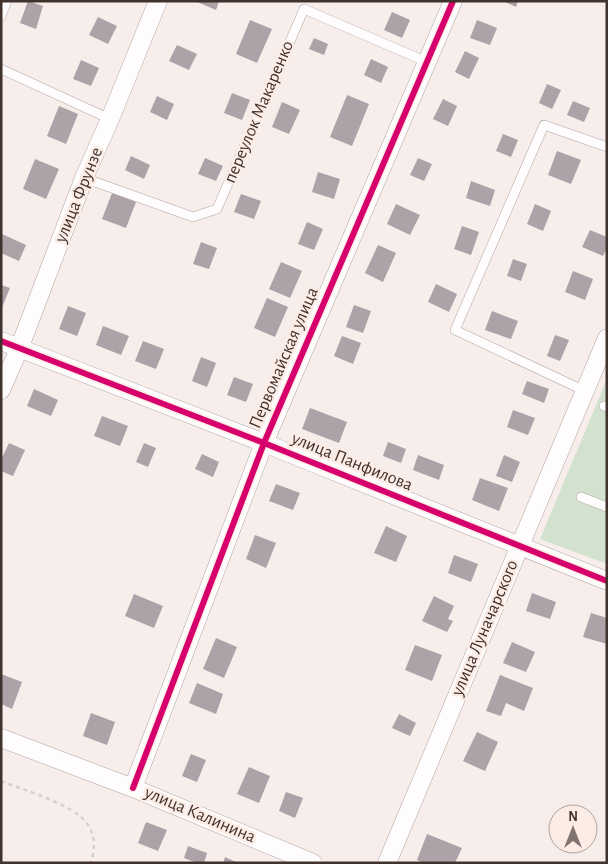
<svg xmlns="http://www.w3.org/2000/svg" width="608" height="864" font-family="'Alegreya Sans',sans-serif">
	<rect width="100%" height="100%" fill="#f7eeeb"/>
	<!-- green -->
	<path fill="#d2e2ce" d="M607,379v185l-67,-25z"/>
	<!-- building -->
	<path fill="#aca2a7" d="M28,1l15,5 -7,23 -16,-6z
		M195,1h24l-3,9z
		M503,1h15l-2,6z
		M392,12l18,8 -8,18 -18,-8z
		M98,17l19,9 -9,18 -19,-9z
		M250,20l22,9 -15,34 -21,-9z
		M477,20l20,8 -7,17 -20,-7z
		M314,38l14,6 -4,11 -15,-6z
		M177,45l20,9 -8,16 -20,-9z
		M465,51l14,7 -10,21 -14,-7z
		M371,59l17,8 -7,16 -17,-8z
		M81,60l18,8 -8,18 -18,-7z
		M547,84l14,6 -9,19 -13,-6z
		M232,93l18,7 -8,20 -18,-7z
		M347,95l22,9 -17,42 -22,-9z
		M157,96l17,8 -7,16 -17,-8z
		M443,99l14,7 -9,20 -15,-7z
		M573,101l17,7 -6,14 -17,-7z
		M282,102l18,8 -11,24 -17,-7z
		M59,106l19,8 -12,30 -19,-8z
		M503,134l15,6 -7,17 -15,-6z
		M557,151l24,9 -10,24 -23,-9z
		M131,156l19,9 -6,14 -19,-9z
		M205,158l18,8 -7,15 -18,-7z
		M418,158l14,6 -8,17 -14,-6z
		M35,159l24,10 -13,30 -23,-10z
		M318,172l22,7 -6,20 -22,-7z
		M471,181l24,9 -5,16 -24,-8z
		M112,193l24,9 -10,26 -24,-9z
		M241,194l20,7 -7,18 -20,-7z
		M396,204l24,11 -10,20 -23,-11z
		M535,204l16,7 -8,20 -16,-7z
		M307,222l16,7 -9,21 -16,-6z
		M462,226l17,6 -8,23 -17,-6z
		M590,230l17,7v11l-4,8 -21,-9z
		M2,234l24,11 -7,16 -18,-8z
		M201,242l16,6 -8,21 -16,-5z
		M378,245l18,8 -13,29 -18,-9z
		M513,259l14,5 -6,17 -14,-5z
		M281,262l21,9 -12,27 -21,-9z
		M573,271l20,8 -8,21 -20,-8z
		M436,284l21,10 -8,18 -21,-10z
		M1,285l9,3 -9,22z
		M267,298l21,9 -13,30 -21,-9z
		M354,305l17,6 -8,22 -17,-6z
		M68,306l18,7 -9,23 -18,-7z
		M492,311l26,10 -7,18 -26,-9z
		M103,326l26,10 -8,19 -25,-10z
		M555,335l14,5 -9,21 -13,-5z
		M342,336l19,7 -8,21 -19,-8z
		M143,341l21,8 -8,20 -21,-8z
		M201,357l15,6 -9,24 -15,-6z
		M234,377l19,7 -7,18 -19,-7z
		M527,381l22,8 -5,14 -22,-9z
		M34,389l24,11 -7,16 -24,-10z
		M310,408l37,14 -8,21 -37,-14z
		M513,410l22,8 -7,17 -21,-8z
		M102,416l26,10 -8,20 -26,-10z
		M388,442l18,7 -5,14 -18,-7z
		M9,443l16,7 -12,26 -12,-5v-11z
		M144,443l12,5 -8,19 -12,-5z
		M202,454l17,8 -6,15 -18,-8z
		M418,455l26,10 -5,15 -26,-10z
		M504,455l16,7 -8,20 -16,-6z
		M480,478l28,10 -9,23 -27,-11z
		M276,484l24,9 -7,17 -24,-9z
		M386,526l21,10 -11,26 -22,-9z
		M255,535l21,8 -10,25 -20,-9z
		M454,555l24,9 -7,18 -23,-9z
		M532,593l24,9 -6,17 -24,-8z
		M134,594l29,12 -9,22 -29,-12z
		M434,596l20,10 -6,13 5,2 -6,11 -25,-11z
		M591,613l16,5v26l-24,-7z
		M216,638l21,9 -13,31 -21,-9z
		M512,642l23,10 -9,20 -23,-9z
		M415,645l27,10 -10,26 -27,-11z
		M1,674l21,8 -10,27 -11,-5z
		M500,675l33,13 -9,23 -18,-8 -5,13 -15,-5z
		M197,683l26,11 -7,20 -27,-11z
		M91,713l24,9 -8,23 -24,-9z
		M399,714l17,9 -6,13 -18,-8z
		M477,732l21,10 -13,29 -22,-10z
		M191,754l15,6 -9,22 -15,-6z
		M249,767l21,9 -11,27 -22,-9z
		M286,792l17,6 -8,20 -16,-7z
		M146,822l21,8 -9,21 -20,-8z
		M427,834l35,14 -7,15h-31l-7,-3z
		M188,846l19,7 -3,10h-7l-13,-5z
		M225,857l13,6h-15z"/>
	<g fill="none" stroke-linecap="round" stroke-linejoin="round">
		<!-- lane casing -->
		<g stroke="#b0a5a2" stroke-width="10">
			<path id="lane" d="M1,16l6,-15
				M1,69l109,50
				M84,178l109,39 24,-8 87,-200 123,53
				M585,391l-130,-61 89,-205 63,22
				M604,406l3,1
				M581,497l26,10"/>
		</g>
		<!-- street casing -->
		<g stroke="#b0a5a2" stroke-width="19">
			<path id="street" d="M1,341l263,102 343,138
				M1,390l18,-41 65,-171 26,-59 48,-118
				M1,738l132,50 180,75
				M133,788l131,-345 189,-442
				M387,863l220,-525"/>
		</g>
		<!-- path -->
		<path stroke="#d4d0cf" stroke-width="2.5" stroke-dasharray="4 4" stroke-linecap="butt" d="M1,781c22,9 71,23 85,41 10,12 9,27 5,41"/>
		<!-- lane -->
		<use href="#lane" stroke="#fefcfc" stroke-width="9"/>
		<!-- street -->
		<use href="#street" stroke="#fefcfc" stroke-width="18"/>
		<!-- cycleway casing -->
		<g stroke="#fcece6" stroke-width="9">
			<path id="cycleway" d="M1,341l263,102 343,138
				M133,788l131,-345 189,-442"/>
		</g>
		<!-- cycleway -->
		<use href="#cycleway" stroke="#d6006c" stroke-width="6"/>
	</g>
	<g text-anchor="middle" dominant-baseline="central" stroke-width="5" stroke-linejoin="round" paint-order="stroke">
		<!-- street labels -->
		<g font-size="18" fill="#41322d" stroke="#fcece6">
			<text transform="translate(259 112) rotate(-67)">переулок Макаренко</text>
			<text transform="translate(79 195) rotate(-68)">улица Фрунзе</text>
			<text transform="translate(284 358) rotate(-67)">Первомайская улица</text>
			<text transform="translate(352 462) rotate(22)">улица Панфилова</text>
			<text transform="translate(485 628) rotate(-67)">улица Луначарского</text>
			<text transform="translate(200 815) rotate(23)">улица Калинина</text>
		</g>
	</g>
	<!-- border -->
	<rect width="608" height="864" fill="none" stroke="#41322d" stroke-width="5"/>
	<!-- north arrow -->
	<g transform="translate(573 829)"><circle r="24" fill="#fcece6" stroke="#b1a29c"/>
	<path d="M0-4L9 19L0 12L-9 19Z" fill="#817470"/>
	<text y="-8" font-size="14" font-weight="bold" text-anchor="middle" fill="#41322d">N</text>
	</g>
</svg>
